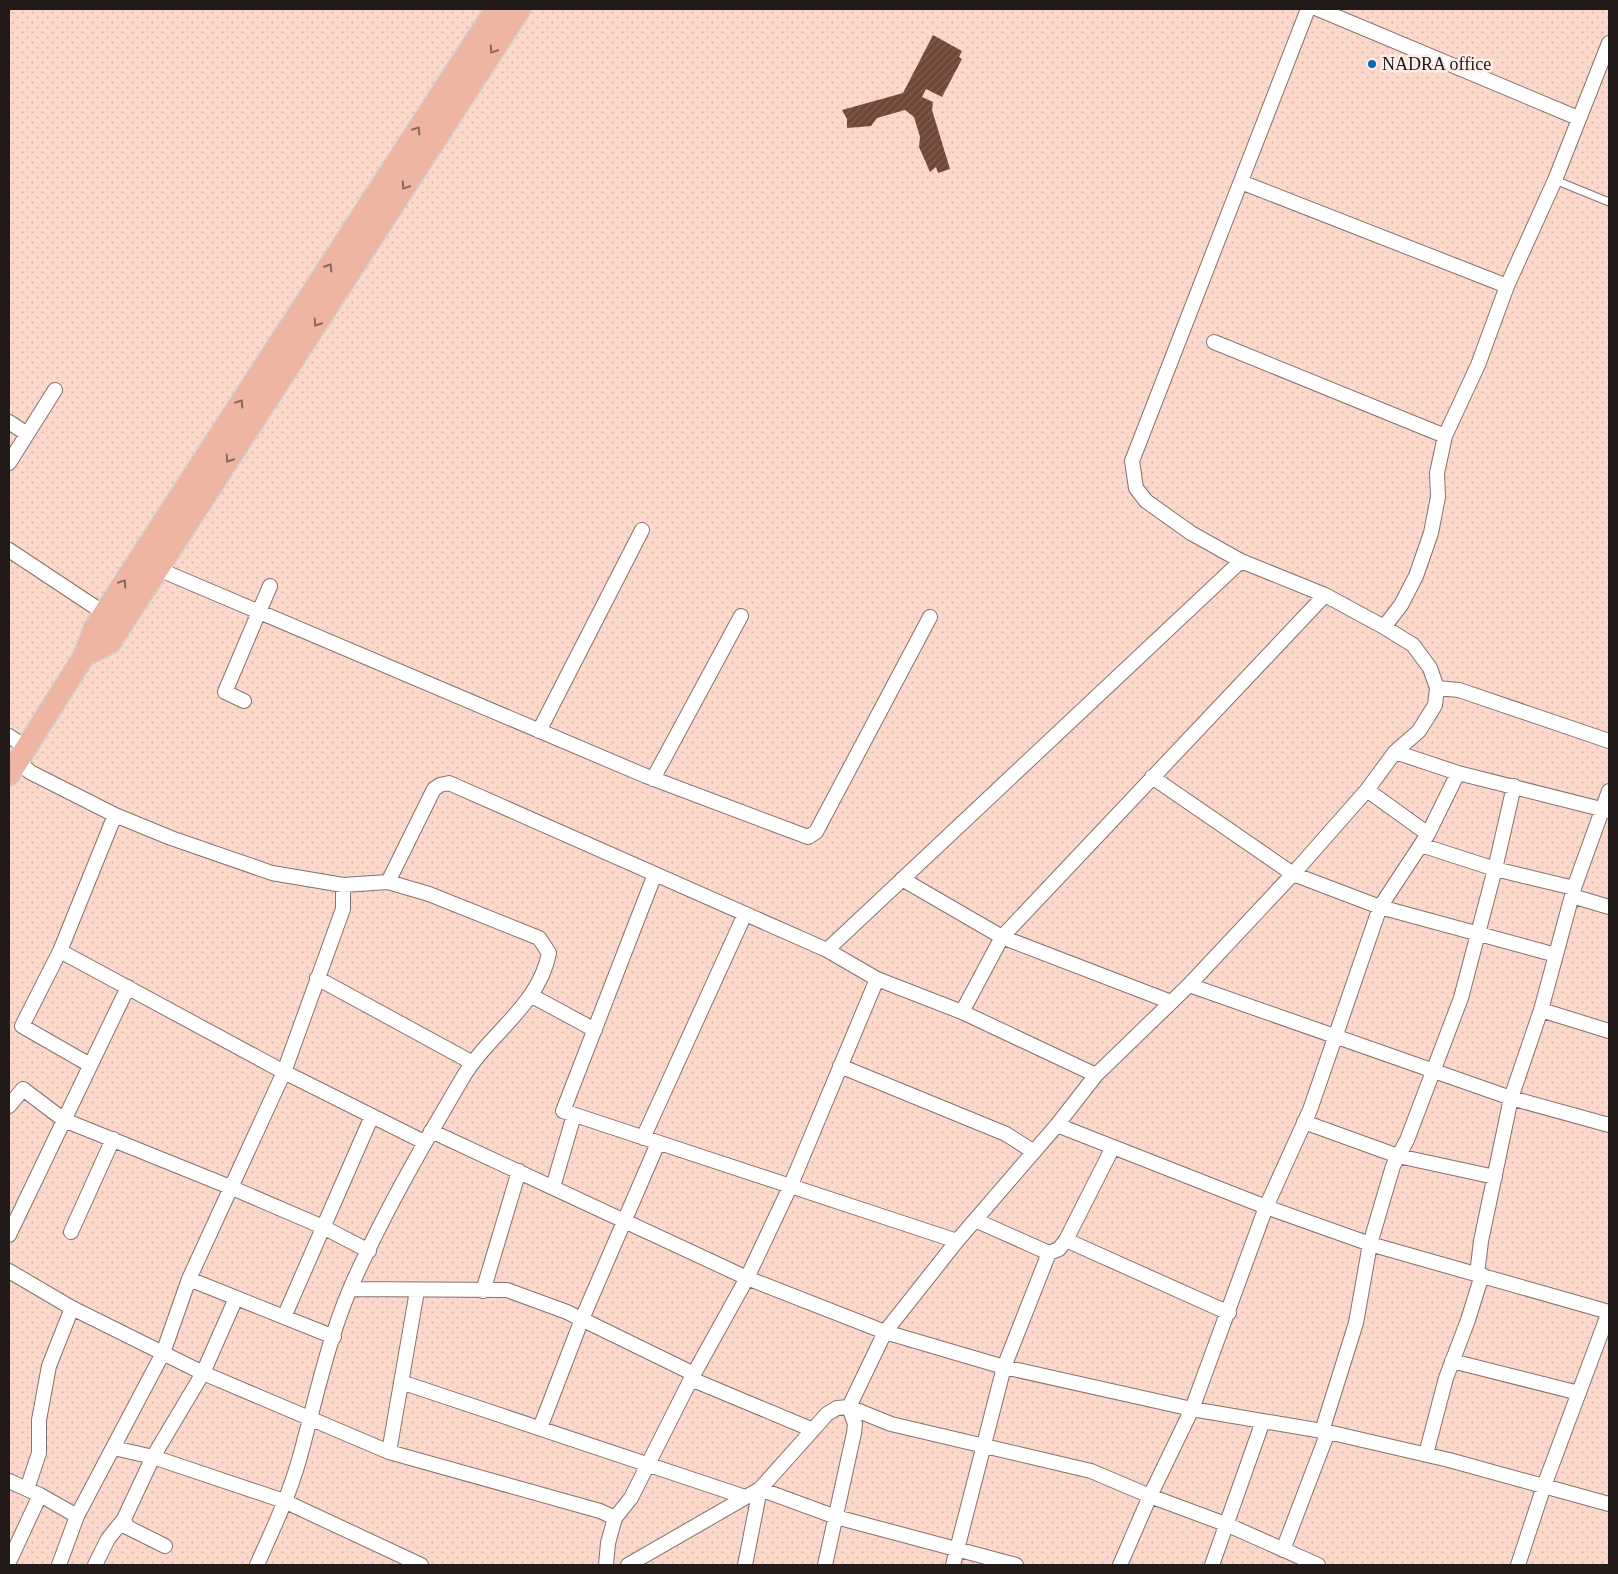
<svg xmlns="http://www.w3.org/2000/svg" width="1618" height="1574" font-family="Georgia,serif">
	<defs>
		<pattern id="green-dots" width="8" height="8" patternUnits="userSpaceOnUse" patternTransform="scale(1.25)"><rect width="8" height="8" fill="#fcd8cb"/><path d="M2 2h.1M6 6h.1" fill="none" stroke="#d8b9ae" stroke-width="1.8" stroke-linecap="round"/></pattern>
		<pattern id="building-hatch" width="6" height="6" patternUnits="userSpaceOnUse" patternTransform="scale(1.25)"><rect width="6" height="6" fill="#714738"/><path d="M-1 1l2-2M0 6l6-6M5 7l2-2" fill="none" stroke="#805e52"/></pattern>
	</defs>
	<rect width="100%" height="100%" fill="#fdeee9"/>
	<!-- green -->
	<path fill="url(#green-dots)" d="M9,9h1600v1556h-1600z"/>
	<!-- building -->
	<path fill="url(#building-hatch)" d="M933,35l29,16 -3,6 3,2 -20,38 -16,-8 -4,8 11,5 -1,8 18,59 -12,4 -2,-6 -6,5 -11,-25 1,-10 -6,-20 -9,-7 -28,8 -6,8 -24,2v-9l-5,-9 61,-17z"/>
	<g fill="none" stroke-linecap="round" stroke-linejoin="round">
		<!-- service casing -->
		<g stroke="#83736e" stroke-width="9">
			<path id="service" d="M1555,180l54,22"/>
		</g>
		<!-- minor casing -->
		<g stroke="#83736e" stroke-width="16">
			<path id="minor" d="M1318,9l260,109
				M1241,182l266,104
				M1214,342l231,94
				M9,422l18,12
				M9,463l46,-73
				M9,550l95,63
				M158,569l488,207 162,61 8,-5 114,-215
				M1384,627l17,-22 15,-29 15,-43 7,-36 -1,-24 8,-37 33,-71 29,-79 48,-106 54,-137
				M1437,688l22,2 150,51
				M244,701l-19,-9 45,-106
				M539,731l103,-201
				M9,736l18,12
				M1395,752l63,21 151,38
				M18,761l12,11 85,43 56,23 101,35 71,12 45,-3 41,12 110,44 10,15c-10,53 -61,81 -87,126 -40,68 -80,137 -112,210 -23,54 -35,114 -51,171 -10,36 -27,71 -42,105
				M1152,777l141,97 87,33 176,48
				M653,779l88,-163
				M1367,790l61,44
				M1421,845l74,24 79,19
				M655,874l-92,237 394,130
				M902,879l100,58 323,-342
				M388,882l46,-93 6,-4 9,-2 378,167 414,-389
				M1572,896l37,11
				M827,950l50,29 85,33 134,63
				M60,951l224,121 140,70
				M317,978l156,85
				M1189,985l322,113 98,27
				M532,996l63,34
				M1541,1010l68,21
				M962,1012l40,-75 169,65
				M90,1065l-68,-39 38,-75 55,-136
				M840,1066l166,68 28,18
				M9,1106l14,-17 41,31 166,67 93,40 46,24
				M1304,1122l94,34 97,21
				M1057,1125l209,82 104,37 239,68 -65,174 -26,79
				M431,1131l316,147 138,54 119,35 188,42 136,23 121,28 160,44
				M643,1138l102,-224
				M553,1187l21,-72
				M975,1220l74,33
				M71,1232l42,-93
				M9,1235l119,-248
				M1066,1240l163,73
				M9,1271l63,37 131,65 186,79 211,59 15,7
				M1477,1274l4,-33 30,-143 30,-88 33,-122 35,-97
				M189,1279l145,58
				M350,1289l157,1 60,22 127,62
				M483,1291l36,-120
				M284,1317l88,-201
				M1452,1361l127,32
				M691,1379l122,51
				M401,1382l344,115
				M849,1407l42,17 200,47 59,25 78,29 90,40
				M540,1428l42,-109 76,-176
				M1322,1431l34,-108 14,-79 23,-78 14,-26 54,-142 34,-129 19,-83
				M114,1448l39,9 131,44 137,64
				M389,1452l28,-161
				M1426,1454l20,-76 22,-58 14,-45
				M9,1481l31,14 37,21
				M27,1489l12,-36v-33l10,-54 23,-58
				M165,1546l-38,-19 -3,-8 29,-62 50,-84 33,-75
				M1283,1550l45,-118
				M9,1562l31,-67
				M59,1565l18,-49 86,-163 26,-74 95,-207 59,-163v-24
				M95,1565l13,-26 16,-20
				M606,1565l2,-22 7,-25 16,-20 60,-119 56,-101 43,-91 87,-208
				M628,1565l132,-76 67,-75 10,-6 12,-1 36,-75 72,-91 100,-116 39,-50 93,-90 104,-111 74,-84 28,-38 24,-21 16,-26 2,-17 -7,-20 -17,-23 -29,-18 -59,-32 -84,-34 -50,-28 -45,-32 -10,-13 -4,-27 176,-452
				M745,1565l15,-76 76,28 180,48
				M825,1565l29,-132 1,-9 -6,-17
				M953,1565l51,-198 45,-114 10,-4 7,-9 47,-93
				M1120,1565l30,-69 42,-87 74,-202 44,-97 70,-203 48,-73 30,-61
				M1212,1565l51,-144"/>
		</g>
		<!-- primary casing -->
		<g stroke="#d3d1d1" stroke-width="24">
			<path id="primary" d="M84,656l26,-13 410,-634
				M9,775l75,-119 10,-27 402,-620"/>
		</g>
		<!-- service -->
		<use href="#service" stroke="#fff" stroke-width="7"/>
		<!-- minor -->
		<use href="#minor" stroke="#fff" stroke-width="14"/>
		<!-- primary -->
		<use href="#primary" stroke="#eeb6a2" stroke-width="21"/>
	</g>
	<!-- one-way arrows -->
	<defs><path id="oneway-chevron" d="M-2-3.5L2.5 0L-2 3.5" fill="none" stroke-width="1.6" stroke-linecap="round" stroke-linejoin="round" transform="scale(1.25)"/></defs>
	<g stroke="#88685d">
		<use href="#oneway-chevron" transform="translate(493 50) rotate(123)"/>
		<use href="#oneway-chevron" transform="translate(417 130) rotate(-57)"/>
		<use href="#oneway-chevron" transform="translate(405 186) rotate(123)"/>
		<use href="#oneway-chevron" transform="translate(329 267) rotate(-57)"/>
		<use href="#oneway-chevron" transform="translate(317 323) rotate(123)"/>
		<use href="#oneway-chevron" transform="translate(240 403) rotate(-57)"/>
		<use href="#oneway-chevron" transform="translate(229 459) rotate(123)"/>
		<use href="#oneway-chevron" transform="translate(123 583) rotate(-57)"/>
	</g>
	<!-- markers -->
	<circle fill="#0a6ab6" stroke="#fdeee9" stroke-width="2" cx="1372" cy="64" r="5"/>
	<g text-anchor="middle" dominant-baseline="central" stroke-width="5" stroke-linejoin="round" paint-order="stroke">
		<!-- poi labels -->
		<g font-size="18" fill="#211a18" stroke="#fdeee9" text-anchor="start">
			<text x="1382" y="64">NADRA office</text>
		</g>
	</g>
	<!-- border -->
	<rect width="1618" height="1574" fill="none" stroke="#211a18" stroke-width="20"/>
</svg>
